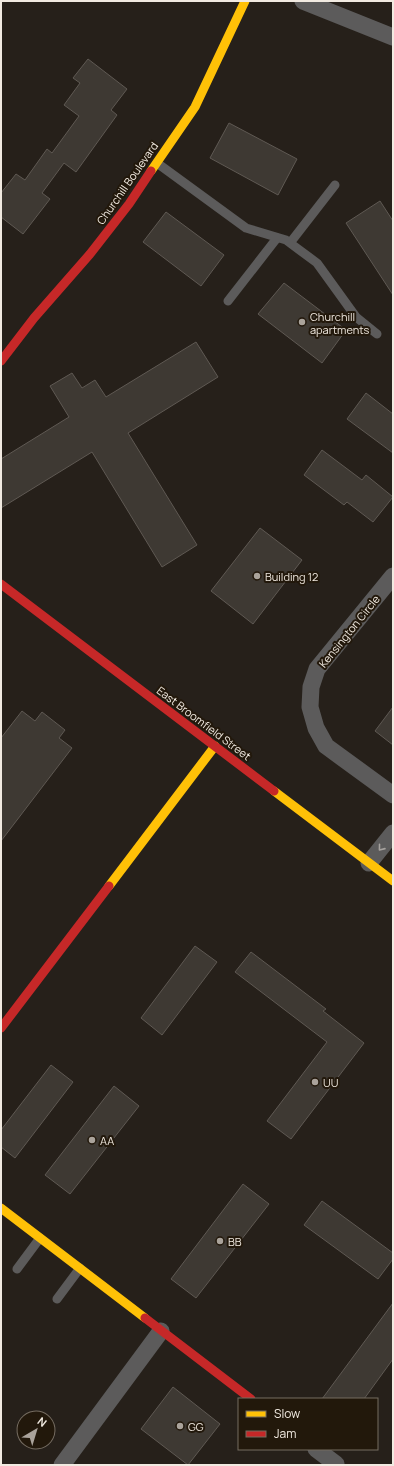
<svg xmlns="http://www.w3.org/2000/svg" width="394" height="1466" font-family="Manrope,sans-serif">
	<rect width="100%" height="100%" fill="#26201a"/>
	<!-- building -->
	<path fill="#3e3933" stroke="#5f5953" d="M88,59l39,30 -16,21 6,5 -41,57 -12,-9 -22,30 8,6 -27,35 -22,-17v-24l15,-19 9,6 22,-31 5,4 27,-37 -15,-11 16,-22 -7,-5z
		M229,123l68,36 -19,36 -68,-37z
		M380,201l13,20v74l-47,-72z
		M166,212l58,43 -23,31 -58,-44z
		M284,283l62,47 -24,33 -64,-49z
		M196,342l22,35 -90,56 69,112 -35,22 -70,-115 -91,56v-49l68,-42 -19,-31 22,-13 10,15 13,-8 11,17z
		M366,393l27,21v39l-46,-34z
		M322,450l40,30 4,-5 27,22 -20,25 -26,-20 -3,3 -40,-30z
		M260,528l42,32 -49,64 -42,-33z
		M393,707v38l-18,-14z
		M22,711l13,10 7,-9 23,18 -6,8 13,10 -71,93v-103z
		M195,946l22,16 -55,73 -21,-17z
		M251,952l75,57 -3,2 41,32 -73,96 -24,-18 60,-79 -92,-70z
		M51,1065l22,17 -58,76 -14,-11v-17z
		M114,1086l25,20 -69,88 -25,-19z
		M243,1184l26,20 -73,94 -25,-19z
		M322,1201l71,52v6l-15,20 -74,-54z
		M393,1303v56l-29,40h-42z
		M173,1387l47,37 -32,41 -47,-36z"/>
	<g fill="none" stroke-linecap="round" stroke-linejoin="round">
		<!-- lane -->
		<path stroke="#5c5b5b" stroke-width="9" d="M157,163l89,65 40,12 31,23 39,54 21,17
			M290,243l45,-58
			M228,301l49,-63
			M17,1269l23,-31
			M57,1299l23,-31"/>
		<!-- street -->
		<path stroke="#5c5b5b" stroke-width="17" d="M303,1l90,36
			M393,576l-76,93 -6,18 -1,20 6,21 10,18 67,49
			M369,863l24,-30
			M316,1449l20,15
			M62,1465l99,-134"/>
		<!-- slow -->
		<path stroke="#ffc107" stroke-width="9" d="M151,171l44,-64 50,-106
			M274,791l119,90
			M109,886l106,-140
			M1,1208l144,110"/>
		<!-- jam -->
		<path stroke="#c62828" stroke-width="9" d="M1,361l33,-43 56,-64 39,-50 22,-33
			M1,584l273,207
			M1,1028l108,-142
			M145,1318l106,81"/>
	</g>
	<!-- one-way arrows -->
	<defs><path id="oneway-chevron" d="M-2-3.5L2.5 0L-2 3.5" fill="none" stroke-width="1.6" stroke-linecap="round" stroke-linejoin="round"/></defs>
	<use stroke="#a6a29e" href="#oneway-chevron" transform="translate(381 848) rotate(129)"/>
	<!-- markers -->
	<g fill="#aaa39b" stroke="#22180b" stroke-width="1.5">
		<circle cx="302" cy="322" r="4"/>
		<circle cx="257" cy="576" r="4"/>
		<circle cx="315" cy="1082" r="4"/>
		<circle cx="92" cy="1140" r="4"/>
		<circle cx="220" cy="1241" r="4"/>
		<circle cx="180" cy="1426" r="4"/>
	</g>
	<g text-anchor="middle" dominant-baseline="central" stroke-width="4" stroke-linejoin="round" paint-order="stroke">
		<!-- street labels -->
		<g font-size="11" fill="#f1eae1" stroke="#22180b">
			<text transform="translate(127 183) rotate(-55)">Churchill Boulevard</text>
			<text transform="translate(349 631) rotate(-51)">Kensington Circle</text>
			<text transform="translate(204 723) rotate(37)">East Broomfield Street</text>
		</g>
		<!-- poi labels -->
		<g font-size="11" fill="#f1eae1" stroke="#22180b" text-anchor="start">
			<text x="310" y="316">Churchill<tspan x="310" dy="13">apartments</tspan></text>
			<text x="265" y="576">Building 12</text>
			<text x="323" y="1082">UU</text>
			<text x="100" y="1140">AA</text>
			<text x="228" y="1241">BB</text>
			<text x="188" y="1426">GG</text>
		</g>
	</g>
	<!-- border -->
	<rect width="394" height="1466" fill="none" stroke="#f1eae1" stroke-width="4"/>
	<!-- legend -->
	<rect x="238" y="1398" width="140" height="52" fill="#22180b" stroke="#756c61"/>
	<rect x="246" y="1411" width="20" height="6" fill="#ffc107" stroke="#756c61"/>
	<text x="274" y="1418" font-size="12" fill="#f1eae1">Slow</text>
	<rect x="246" y="1431" width="20" height="6" fill="#c62828" stroke="#756c61"/>
	<text x="274" y="1438" font-size="12" fill="#f1eae1">Jam</text>
	<!-- north arrow -->
	<g transform="translate(36 1430) rotate(38)"><circle r="19" fill="#22180b" stroke="#756c61"/>
	<path d="M0-3L7 15L0 10L-7 15Z" fill="#aaa39b"/>
	<text y="-6" font-size="11" font-weight="bold" text-anchor="middle" fill="#f1eae1">N</text>
	</g>
</svg>
